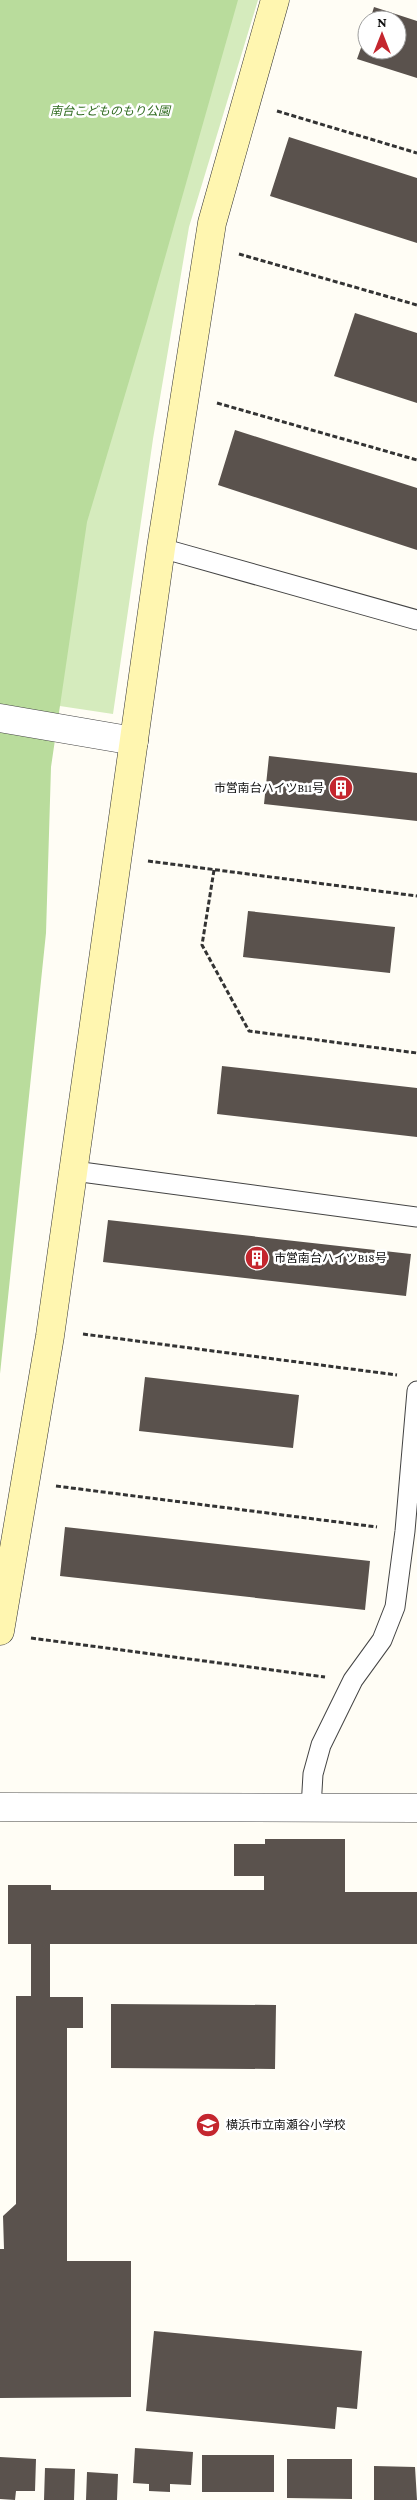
<svg xmlns="http://www.w3.org/2000/svg" width="417" height="2500" font-family="'Crimson Pro','Noto Sans JP',serif">
	<rect width="100%" height="100%" fill="#fffdf5"/>
	<!-- green -->
	<path fill="#d5ebbd" d="M0,0h258l-69,227 -36,212 -40,275 -113,-17z"/>
	<!-- forest -->
	<path fill="#b9dc9c" d="M0,0h238l-91,321 -60,201 -36,245 -5,166 -46,441z"/>
	<!-- building -->
	<path fill="#5a524d" d="M374,7l43,14v57l-60,-19 10,-28v19h30v-30h-27z
		M289,137l128,41v65l-147,-47z
		M355,313l62,20v70l-83,-27z
		M235,430l182,58v62l-199,-65z
		M269,756l148,17v48l-153,-17z
		M248,911l147,16 -5,46 -147,-16z
		M222,1066l195,22v49l-200,-23z
		M108,1220l303,34 -5,42 -303,-34z
		M145,1377l154,18 -6,53 -154,-17z
		M65,1527l305,34 -5,49 -305,-34z
		M265,1839h80v53h72v52h-367v53h33v31h-16v233h64v136l-131,1v-149h4l-1,-33 13,-12v-208h15v-52h-23v-59h43v5h213v-14h-30v-32h31z
		M111,2004l165,1 -1,64 -164,-1z
		M154,2331l208,20 -5,58 -20,-2 -2,22 -189,-18z
		M135,2448l58,4 -2,33 -21,-1v8l-21,-1v-7l-16,-1z
		M202,2455h72v37h-72z
		M0,2457l36,2 -1,32h-19l-1,9 -15,-1z
		M287,2459h65v40l-65,-1z
		M374,2466l41,1 2,33h-43z
		M45,2468l30,1 -1,31h-30z
		M87,2472l31,2 -1,26h-31z"/>
	<g fill="none" stroke-linecap="round" stroke-linejoin="round">
		<!-- lane casing -->
		<g stroke="#444" stroke-width="21">
			<path id="lane" d="M161,548l256,72
				M74,1171l343,46
				M311,1808l2,-34 8,-29 32,-65 29,-40 13,-33 10,-76 12,-140"/>
		</g>
		<!-- street casing -->
		<g stroke="#444" stroke-width="29">
			<path id="street" d="M0,718l134,23
				M0,1807l417,1"/>
		</g>
		<!-- secondary casing -->
		<g stroke="#333" stroke-width="29">
			<path id="secondary" d="M0,1631l50,-295 111,-788 51,-325 63,-223"/>
		</g>
		<!-- path -->
		<path stroke="#333" stroke-width="3" stroke-dasharray="5 2.5" stroke-linecap="butt" d="M277,111l140,42
			M239,254l178,51
			M217,403l200,57
			M148,861l269,35
			M214,870l-12,75 47,86 168,22
			M83,1334l314,41
			M56,1486l321,41
			M31,1638l294,39"/>
		<!-- lane -->
		<use href="#lane" stroke="#fff" stroke-width="19"/>
		<!-- street -->
		<use href="#street" stroke="#fff" stroke-width="28"/>
		<!-- secondary -->
		<use href="#secondary" stroke="#fff6b0" stroke-width="28"/>
	</g>
	<!-- icons -->
	<defs>
		<g id="building-disc" transform="scale(1.25)"><circle r="9.5" fill="#c4262e" stroke="#fff"/><path d="M-4-6H4V6H1V3H-1V6H-4ZM-2.5-4.3h1.7v1.8h-1.7ZM.8-4.3h1.7v1.8H.8ZM-2.5-1h1.7V.8h-1.7ZM.8-1h1.7V.8H.8Z" fill="#fff"/></g>
		<g id="school-disc" transform="scale(1.25)"><circle r="9.5" fill="#c4262e" stroke="#fff"/><path d="M0-5L7-2L0 1L-7-2ZM-4 1L0 2.5L4 1V4Q0 6-4 4Z" fill="#fff"/></g>
	</defs>
	<g fill-rule="evenodd">
		<use href="#building-disc" x="341" y="788"/>
		<use href="#building-disc" x="257" y="1258"/>
		<use href="#school-disc" x="208" y="2125"/>
	</g>
	<g text-anchor="middle" dominant-baseline="central" stroke-width="5" stroke-linejoin="round" paint-order="stroke">
		<!-- park labels -->
		<g font-size="12" font-style="italic" fill="#2f6b1f" stroke="#fff">
			<text x="110" y="111">南台こどものもり公園</text>
		</g>
		<!-- poi labels -->
		<g font-size="12" fill="#111" stroke="#fff" text-anchor="start">
			<text x="324" y="788" text-anchor="end">市営南台ハイツB11号</text>
			<text x="274" y="1258">市営南台ハイツB18号</text>
			<text x="226" y="2125">横浜市立南瀬谷小学校</text>
		</g>
	</g>
	<!-- north arrow -->
	<g transform="translate(382 35)"><circle r="24" fill="#ffffff" stroke="#a0a0a0"/>
	<path d="M0-4L9 19L0 12L-9 19Z" fill="#c4262e"/>
	<text y="-8" font-size="14" font-weight="bold" text-anchor="middle" fill="#111111">N</text>
	</g>
</svg>
